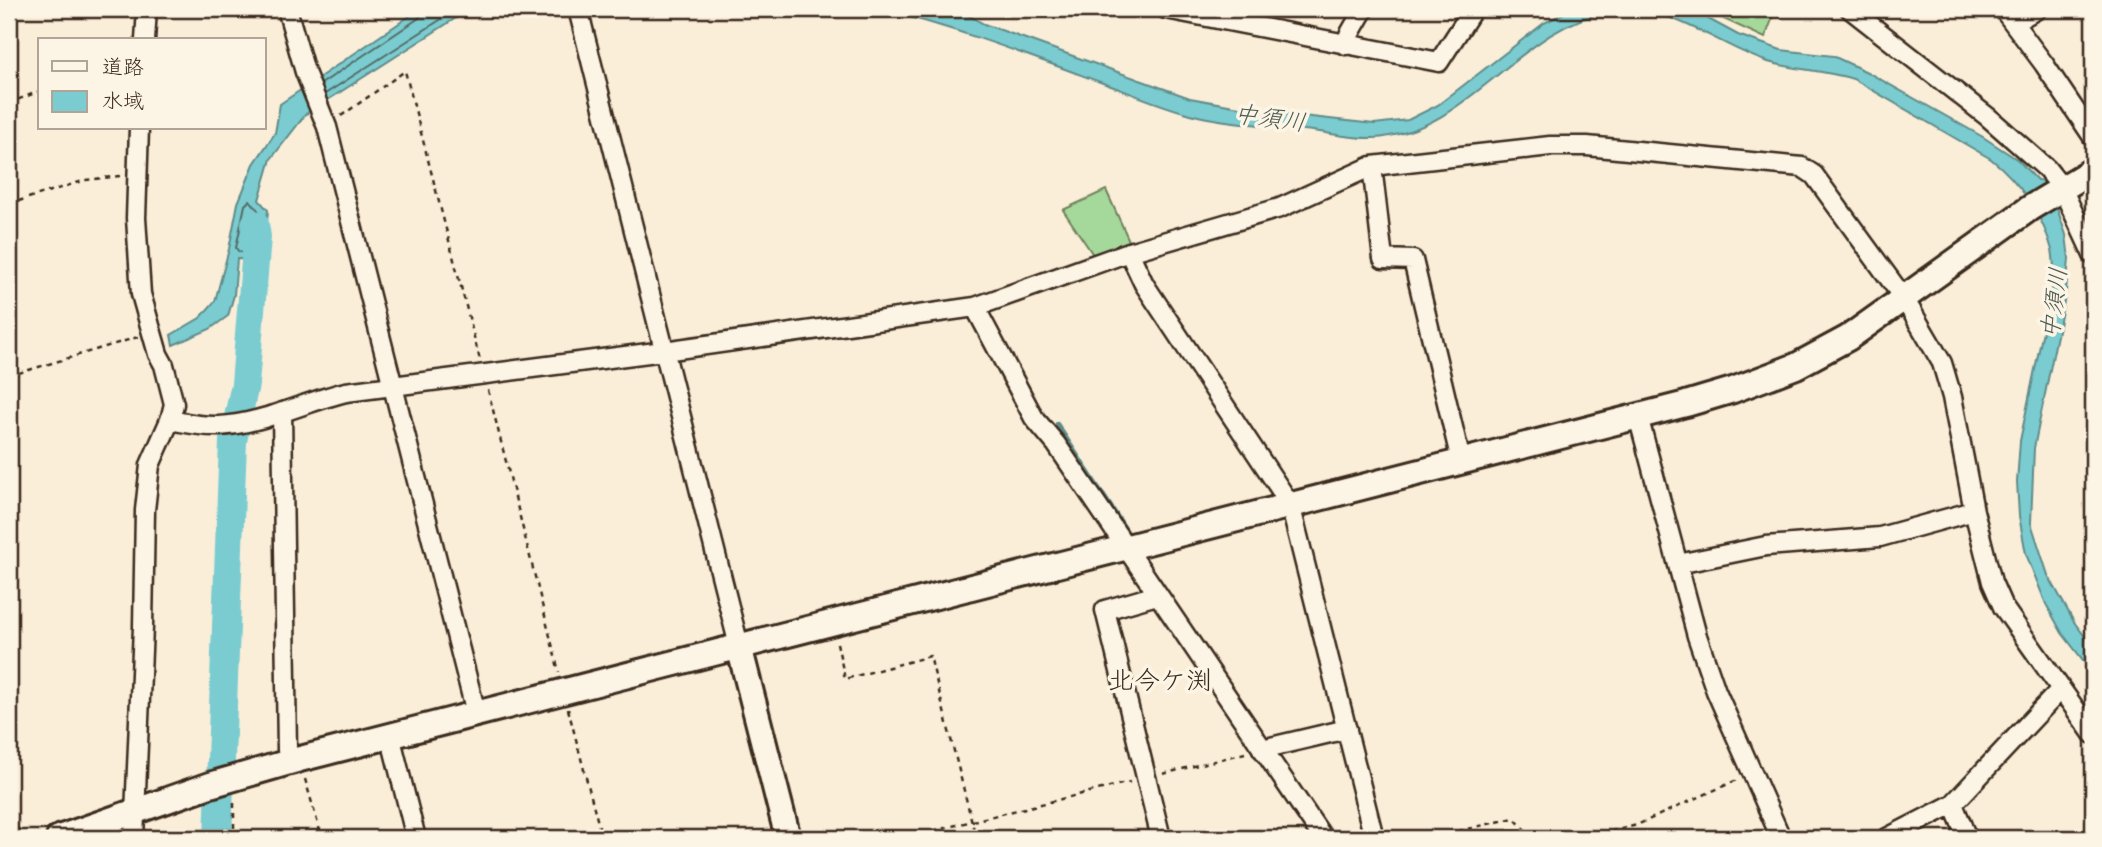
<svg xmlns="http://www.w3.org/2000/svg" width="2102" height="847" font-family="'Patrick Hand','Klee One',sans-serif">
	<rect width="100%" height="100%" fill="#faeed8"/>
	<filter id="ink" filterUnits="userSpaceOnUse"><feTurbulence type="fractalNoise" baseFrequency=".0143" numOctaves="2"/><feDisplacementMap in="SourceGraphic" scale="14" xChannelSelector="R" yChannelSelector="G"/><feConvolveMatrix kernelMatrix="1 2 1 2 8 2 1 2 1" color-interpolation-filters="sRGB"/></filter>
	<g filter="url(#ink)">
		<!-- green -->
		<path fill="#a5d99b" stroke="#70825c" stroke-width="2" d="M1702,9h74l-11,29z
			M1106,190l25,55 -35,14 -33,-49z"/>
		<!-- water -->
		<path fill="#7accd0" stroke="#618b89" stroke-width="2" d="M420,9h50l-164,105 -35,45 -12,41 9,10 -4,50 -27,-1 -3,36 -6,21 -18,13 -37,16 -2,-10 29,-17 15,-17 14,-52 9,-46 16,-39 21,-31 5,-29z
			M879,9h78l27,15 206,74 77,14 107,12 34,-4 30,-15 106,-82 28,-14h109l20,6 37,20 43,15 52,6 34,16 116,65 35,23 19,20 11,1 18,54 3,24 -3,32 -32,157 -3,75 17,52 26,47 19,25v26l-31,-40 -16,-29 -20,-50 -7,-38 -2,-34 3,-41 34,-163c0,-9 0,-19 -2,-28 -9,-34 -33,-69 -61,-91l-138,-80c-29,-9 -60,-9 -88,-18 -50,-17 -97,-59 -154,-50 -93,15 -141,122 -238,127 -22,1 -47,-6 -69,-8 -36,-5 -74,-6 -110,-15 -32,-8 -63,-22 -94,-33 -73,-27 -146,-55 -221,-73z"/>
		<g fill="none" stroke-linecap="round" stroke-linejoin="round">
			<!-- shore -->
			<path stroke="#546b65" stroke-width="2" d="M321,84l98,-66 4,-9
				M325,94l132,-85
				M250,200l11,14 -3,36 -3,3 -16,-1 -3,-4 9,-43z"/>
			<!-- stream -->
			<path stroke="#618b89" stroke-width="4.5" d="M1057,424l75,115
				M1140,552l22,33"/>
			<!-- river -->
			<path stroke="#7accd0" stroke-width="28" d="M218,838l15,-397 12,-57 12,-147 -2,-13"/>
			<!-- street casing -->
			<g stroke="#3b2a1e" stroke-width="23">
				<path id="street" d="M287,9l18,63 22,55 149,586
					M578,9l161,637
					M1166,9l273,53 34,-53
					M1850,9l138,108 59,52 15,19 31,67
					M2003,9l41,55 49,73
					M2015,22l22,-13
					M145,40l2,-31
					M1346,45l3,-10 15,-26
					M1372,166l11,93 30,1 48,201
					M1129,252l15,32 146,220 84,334
					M975,307l59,111 22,26 267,394
					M282,412l5,338 3,12
					M1638,416l59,220 19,55 65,147
					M170,420c16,3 33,7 49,6 43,-2 85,-24 127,-34l318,-41 311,-44 154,-55 151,-44 92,-42 178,-20h37l215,21 12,8 91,125 37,63 10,34 22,114 18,71 11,25 90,127
					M1678,564l88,-18 114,-9 94,-26
					M1157,595l-52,15 56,228
					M390,735l26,103
					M1262,749l85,-20
					M1953,804l14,34
					M134,838l9,-211 2,-117 5,-45 20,-45 4,-16 -10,-39 -6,-11 -17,-60 -5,-76 3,-90
					M1887,838l66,-34 107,-114"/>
			</g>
			<!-- secondary casing -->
			<g stroke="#3b2a1e" stroke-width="30">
				<path id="secondary" d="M739,646l49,192
					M59,838l151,-53 90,-26 1386,-355 47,-14 63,-24 52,-28 182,-130 63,-38"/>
			</g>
			<!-- path -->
			<path stroke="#3b2a1e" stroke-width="2.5" stroke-dasharray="5 5" stroke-linecap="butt" d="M9,103l31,-12
				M341,116l64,-45 75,289
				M9,204l77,-24 34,-4
				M9,376l129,-39
				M488,390l71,282
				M837,643l8,36 85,-23 46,182
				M568,709l34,129
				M1163,774l82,-21
				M305,779l17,59
				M234,838v-39
				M904,838l226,-56
				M1429,838l85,-20 12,13 12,1h71l28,-7 100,-45"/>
			<!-- street -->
			<use href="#street" stroke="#fcf5e5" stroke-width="18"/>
			<!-- secondary -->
			<use href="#secondary" stroke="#fcf5e5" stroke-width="24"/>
		</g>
	</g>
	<g text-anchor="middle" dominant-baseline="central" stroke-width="7" stroke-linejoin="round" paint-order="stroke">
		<!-- water labels -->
		<g font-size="24" font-style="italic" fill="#4e5b53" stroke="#fcf5e5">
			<text transform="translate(1270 117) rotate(8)">中須川</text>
			<text transform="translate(2053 303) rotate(-83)">中須川</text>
		</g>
		<!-- quarter labels -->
		<g font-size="26" fill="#3b2a1e" stroke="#fcf5e5">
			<text x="1160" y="679">北今ケ渕</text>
		</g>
	</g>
	<!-- margin -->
	<rect width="2102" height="847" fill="none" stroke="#fcf5e5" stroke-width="35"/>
	<rect x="18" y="18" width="2067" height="812" fill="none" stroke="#3b2a1e" stroke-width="2.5" filter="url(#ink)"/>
	<!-- legend -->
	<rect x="38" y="38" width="228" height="91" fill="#fcf5e5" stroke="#afa495" stroke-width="2"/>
	<rect x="52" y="61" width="35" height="10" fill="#fcf5e5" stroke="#afa495" stroke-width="2"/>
	<text x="102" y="74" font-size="21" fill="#3b2a1e">道路</text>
	<rect x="52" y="91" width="35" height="21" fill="#7accd0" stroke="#afa495" stroke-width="2"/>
	<text x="102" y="108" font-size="21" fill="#3b2a1e">水域</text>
</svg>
